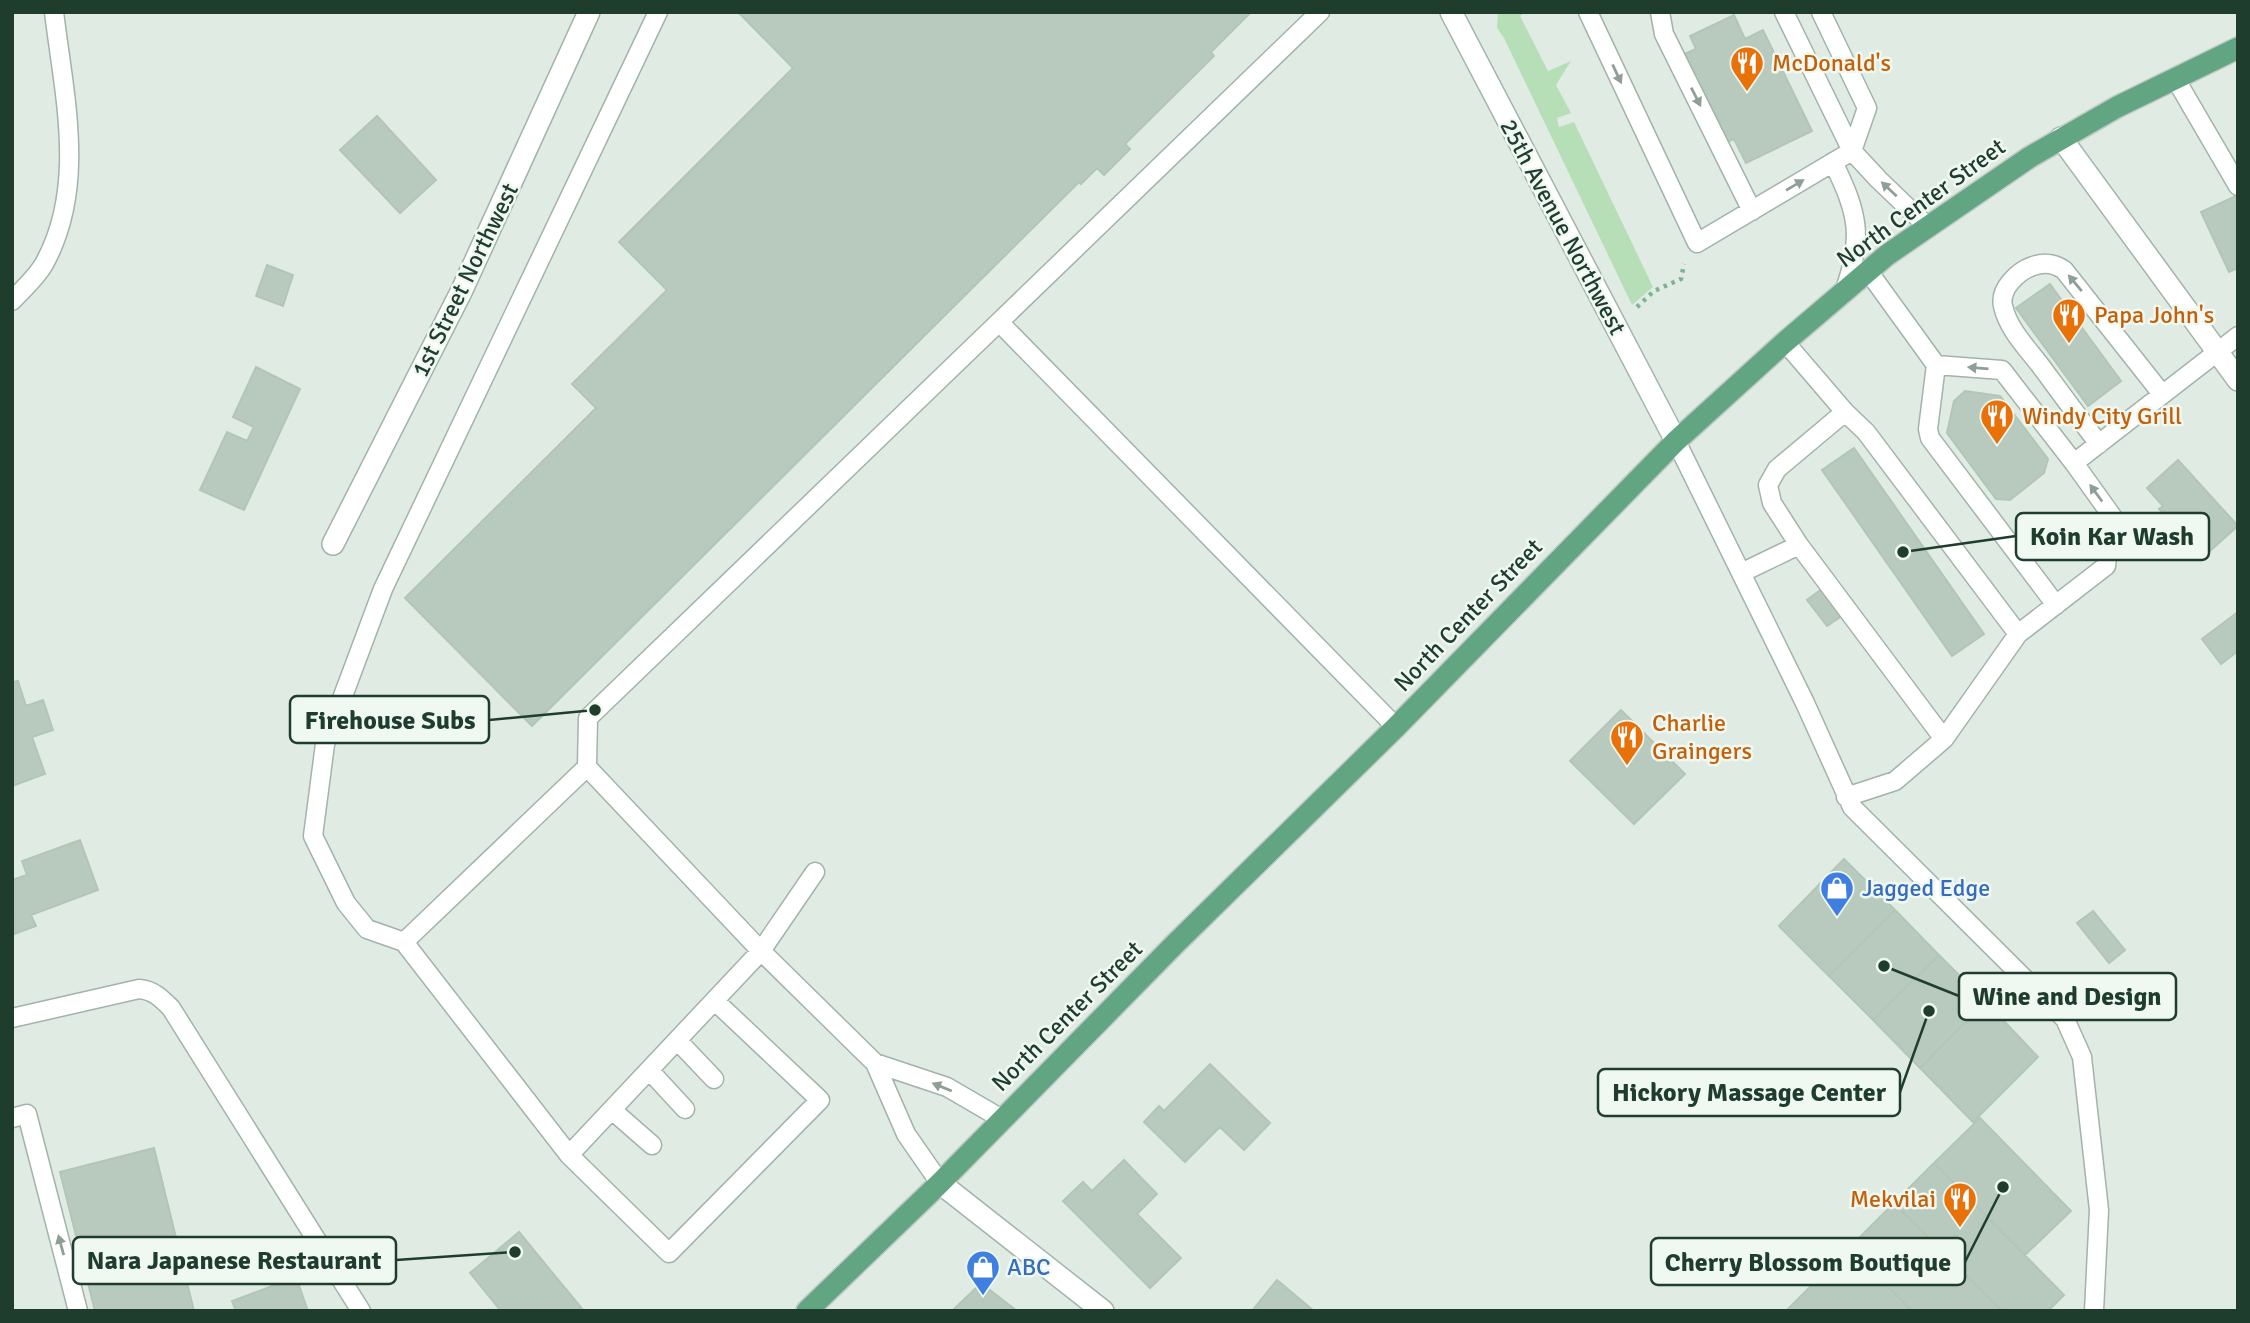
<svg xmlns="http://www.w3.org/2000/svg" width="2250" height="1323" font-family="Signika,sans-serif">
	<rect width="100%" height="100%" fill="#e0ece3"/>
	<!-- green -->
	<path fill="#b7dfb7" d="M1498,12h28l-6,4 28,55 23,-10 -15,24 15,28 -14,5 2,9 15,-5 79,165 -21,18 -128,-267 -7,-10z"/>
	<!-- building -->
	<path fill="#b8cabe" stroke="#b2c6b8" stroke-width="2" d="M738,12h513l-40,40 3,4 -89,88 5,5 -26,26 -7,-7 -16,16 -2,-2 -547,544 -127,-128 191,-190 -24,-24 95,-94 -48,-48 174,-174z
		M1734,15l11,24 18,-9 49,101 -66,32 -12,-24 -9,4 -43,-88 14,-6 -6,-13z
		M377,116l59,64 -36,33 -60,-63z
		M2238,195v73l-9,4 -28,-60z
		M267,265l26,10 -10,31 -27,-10z
		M2050,284l71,97 -33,25 -72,-98z
		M256,367l44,22 -56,121 -44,-20 27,-58 20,9 7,-14 -21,-10z
		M1965,391l35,5 48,63 -4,14 -34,27 -14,-1 -49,-66 7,-32z
		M1854,448l130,186 -32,22 -130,-186z
		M2178,460l60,66 -36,32 -43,-49 4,-3 -16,-18z
		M1834,580l20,28 -27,18 -20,-26z
		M2238,612v39l-17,13 -19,-25z
		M18,681l8,25 17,-6 10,30 -21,7 13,37 -33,12v-104z
		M1621,710l64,64 -51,50 -64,-63z
		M80,840l18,50 -67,25 5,11 -22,8 -2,-54 15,-5 -5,-14z
		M1844,859l51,51 -66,66 -50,-50z
		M1895,910l44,45 -66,65 -44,-44z
		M2093,911l32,39 -16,13 -32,-40z
		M1939,955l47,47 -66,66 -47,-48z
		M1986,1002l52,55 -65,65 -53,-54z
		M1210,1064l60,59 -26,27 -24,-23 -35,35 -41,-40 15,-16 5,5z
		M1980,1118l91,93 -46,44 -91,-92z
		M154,1148l40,163h-99l-35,-139z
		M1124,1160l33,34 -20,20 44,44 -31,30 -87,-87 20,-19 9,9z
		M1934,1163l130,132 -16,16h-46l-108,-108z
		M1894,1203l108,108h-90l-63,-63z
		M519,1232l41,50 24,29h-83l-31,-38z
		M1849,1248l63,63h-126z
		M296,1277l12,34h-72l-4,-10z
		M1277,1280l37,31h-62z
		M981,1283l36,28h-65z"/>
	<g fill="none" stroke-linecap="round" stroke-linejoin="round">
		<!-- service casing -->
		<g stroke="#a2b4a9" stroke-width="21">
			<path id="service" d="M1320,12l-321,310 397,405
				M1588,12l109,231 155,-92 15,-43 -46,-96
				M1660,12l4,22 88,177
				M1784,12l68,139 27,29 48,46
				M2175,78l63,108
				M1833,162c25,51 31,75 11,130
				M1868,271l68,94
				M12,301c10,-11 24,-23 32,-37 43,-77 20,-169 10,-252
				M1785,342l60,70 21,20 152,202 -74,105 -49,42 -49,16
				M1676,441l129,262 47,104 213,212 17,38 17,153 -5,101
				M2099,444c-20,-26 -39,-52 -59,-79 -13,-17 -32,-36 -37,-59 -4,-17 15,-35 30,-40 11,-4 21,-3 31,4l98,124
				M1799,545l145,194
				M1741,573l58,-28 -27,-42 -4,-18 9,-16 68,-57
				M2056,605l-126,-167 -2,-9 8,-64 66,5 72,93
				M2018,634l88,-68 6,-50 -38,-53 164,-127
				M587,767l1,-49 411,-396
				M404,942l-37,-13 -21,-26 -33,-67 12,-92 58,-155 275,-577
				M715,1001l105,99 -151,153 -100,-98 192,-204 114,112
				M12,1018l127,-29c14,1 22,9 32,19l190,303
				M677,1040l37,39
				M649,1070l36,39
				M612,1110l40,35
				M12,1118l15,-4 51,197
				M569,1155l-165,-213 183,-175 174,184 54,-79
				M940,1183l-34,-49 -31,-71 72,24 55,32"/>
		</g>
		<!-- minor casing -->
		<g stroke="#a2b4a9" stroke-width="24">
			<path id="minor" d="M1451,12l225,429
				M333,544l129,-254 127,-278
				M940,1183l163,128"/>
		</g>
		<!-- tertiary casing -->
		<g stroke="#a2b4a9" stroke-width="24">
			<path id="tertiary" d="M2061,138l177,242"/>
		</g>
		<!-- primary casing -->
		<g stroke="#c0c9c4" stroke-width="24">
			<path id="primary" d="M807,1311l133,-128 235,-239 221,-217 280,-286 109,-99 102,-87 143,-98 87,-50 121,-59"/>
		</g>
		<!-- path -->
		<path stroke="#7eb294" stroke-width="4.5" stroke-dasharray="3.5 5" stroke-linecap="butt" d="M1637,307l17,-16 27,-12 3,-15"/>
		<!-- service -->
		<use href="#service" stroke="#fff" stroke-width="18"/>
		<!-- minor -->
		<use href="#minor" stroke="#fff" stroke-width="21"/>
		<!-- tertiary -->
		<use href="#tertiary" stroke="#fff" stroke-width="21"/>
		<!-- primary -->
		<use href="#primary" stroke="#61a582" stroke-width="21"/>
	</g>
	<!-- one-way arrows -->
	<defs><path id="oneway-solid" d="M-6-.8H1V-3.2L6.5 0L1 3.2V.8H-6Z" transform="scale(1.75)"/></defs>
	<g fill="#8f9e96">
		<use href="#oneway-solid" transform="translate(1617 74) rotate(65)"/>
		<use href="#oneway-solid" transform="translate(1696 97) rotate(63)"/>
		<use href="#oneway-solid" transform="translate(1795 185) rotate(-31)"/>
		<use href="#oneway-solid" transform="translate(1889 189) rotate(-137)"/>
		<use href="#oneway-solid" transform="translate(2075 283) rotate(-130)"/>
		<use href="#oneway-solid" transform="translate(1978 368) rotate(-175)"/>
		<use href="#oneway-solid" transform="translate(2096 493) rotate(-126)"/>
		<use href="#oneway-solid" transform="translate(942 1087) rotate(-158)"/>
		<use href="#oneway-solid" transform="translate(61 1245) rotate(-105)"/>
	</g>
	<!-- icons -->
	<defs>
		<g id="restaurant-pin" transform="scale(1.75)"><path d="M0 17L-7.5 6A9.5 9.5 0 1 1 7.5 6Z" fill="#e8710a" stroke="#f0f8f2"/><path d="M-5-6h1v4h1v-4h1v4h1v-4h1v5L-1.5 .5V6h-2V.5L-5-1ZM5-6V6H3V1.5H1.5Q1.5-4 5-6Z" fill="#fff"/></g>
		<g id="shop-pin" transform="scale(1.75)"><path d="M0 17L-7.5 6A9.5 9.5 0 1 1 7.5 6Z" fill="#3f7fe0" stroke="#f0f8f2"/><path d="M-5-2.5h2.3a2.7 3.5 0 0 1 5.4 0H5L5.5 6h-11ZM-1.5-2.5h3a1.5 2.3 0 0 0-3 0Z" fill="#fff"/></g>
	</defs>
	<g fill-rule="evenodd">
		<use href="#restaurant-pin" x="1747" y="63"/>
		<use href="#restaurant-pin" x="2069" y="315"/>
		<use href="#restaurant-pin" x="1997" y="416"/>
		<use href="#restaurant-pin" x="1627" y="737"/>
		<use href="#shop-pin" x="1837" y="888"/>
		<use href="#restaurant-pin" x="1960" y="1199"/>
		<use href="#shop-pin" x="983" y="1267"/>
	</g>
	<g text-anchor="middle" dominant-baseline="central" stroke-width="5" stroke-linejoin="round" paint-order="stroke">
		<!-- food labels -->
		<g font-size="24" fill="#c56008" stroke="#f0f8f2" text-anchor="start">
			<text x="1772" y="63">McDonald's</text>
			<text x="2094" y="315">Papa John's</text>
			<text x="2022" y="416">Windy City Grill</text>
			<text x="1652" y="723">Charlie<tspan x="1652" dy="28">Graingers</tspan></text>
			<text x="1936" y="1199" text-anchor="end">Mekvilai</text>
		</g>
		<!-- street labels -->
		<g font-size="24" fill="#1f3d2d" stroke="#f0f8f2">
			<text transform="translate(1921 203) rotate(-36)">North Center Street</text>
			<text transform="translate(1563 227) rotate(62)">25th Avenue Northwest</text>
			<text transform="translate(465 280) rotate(-64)">1st Street Northwest</text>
			<text transform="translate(1468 615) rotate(-46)">North Center Street</text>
			<text transform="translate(1067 1016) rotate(-45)">North Center Street</text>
		</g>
		<!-- shop labels -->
		<g font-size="24" fill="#366cbe" stroke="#f0f8f2" text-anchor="start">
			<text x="1862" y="888">Jagged Edge</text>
			<text x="1007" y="1267">ABC</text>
		</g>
	</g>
	<!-- callouts -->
	<path fill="none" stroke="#1f3d2d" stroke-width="2.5" d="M1903 552L2016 536M595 710L489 720M1884 966L1959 996M1929 1011L1900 1092M515 1252L396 1260M2003 1187L1965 1262"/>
	<g fill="#1f3d2d" stroke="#f0f8f2" stroke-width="2.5">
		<circle cx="1903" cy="552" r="7"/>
		<circle cx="595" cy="710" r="7"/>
		<circle cx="1884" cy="966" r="7"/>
		<circle cx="1929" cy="1011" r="7"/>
		<circle cx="515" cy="1252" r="7"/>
		<circle cx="2003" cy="1187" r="7"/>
	</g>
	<g fill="#f0f8f2" stroke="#1f3d2d" stroke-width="2.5">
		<rect x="2016" y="513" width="193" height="47" rx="7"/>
		<rect x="290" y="696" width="199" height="47" rx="7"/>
		<rect x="1959" y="973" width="217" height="47" rx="7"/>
		<rect x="1598" y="1069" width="302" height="47" rx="7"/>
		<rect x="73" y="1237" width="323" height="47" rx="7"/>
		<rect x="1651" y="1238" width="314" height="47" rx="7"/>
	</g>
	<g font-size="26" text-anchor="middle" font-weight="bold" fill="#1f3d2d">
		<text x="2112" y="545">Koin Kar Wash</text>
		<text x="390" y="729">Firehouse Subs</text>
		<text x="2067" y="1005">Wine and Design</text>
		<text x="1749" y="1101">Hickory Massage Center</text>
		<text x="234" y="1269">Nara Japanese Restaurant</text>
		<text x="1808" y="1271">Cherry Blossom Boutique</text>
	</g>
	<!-- border -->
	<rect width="2250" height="1323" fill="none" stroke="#1f3d2d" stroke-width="28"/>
</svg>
